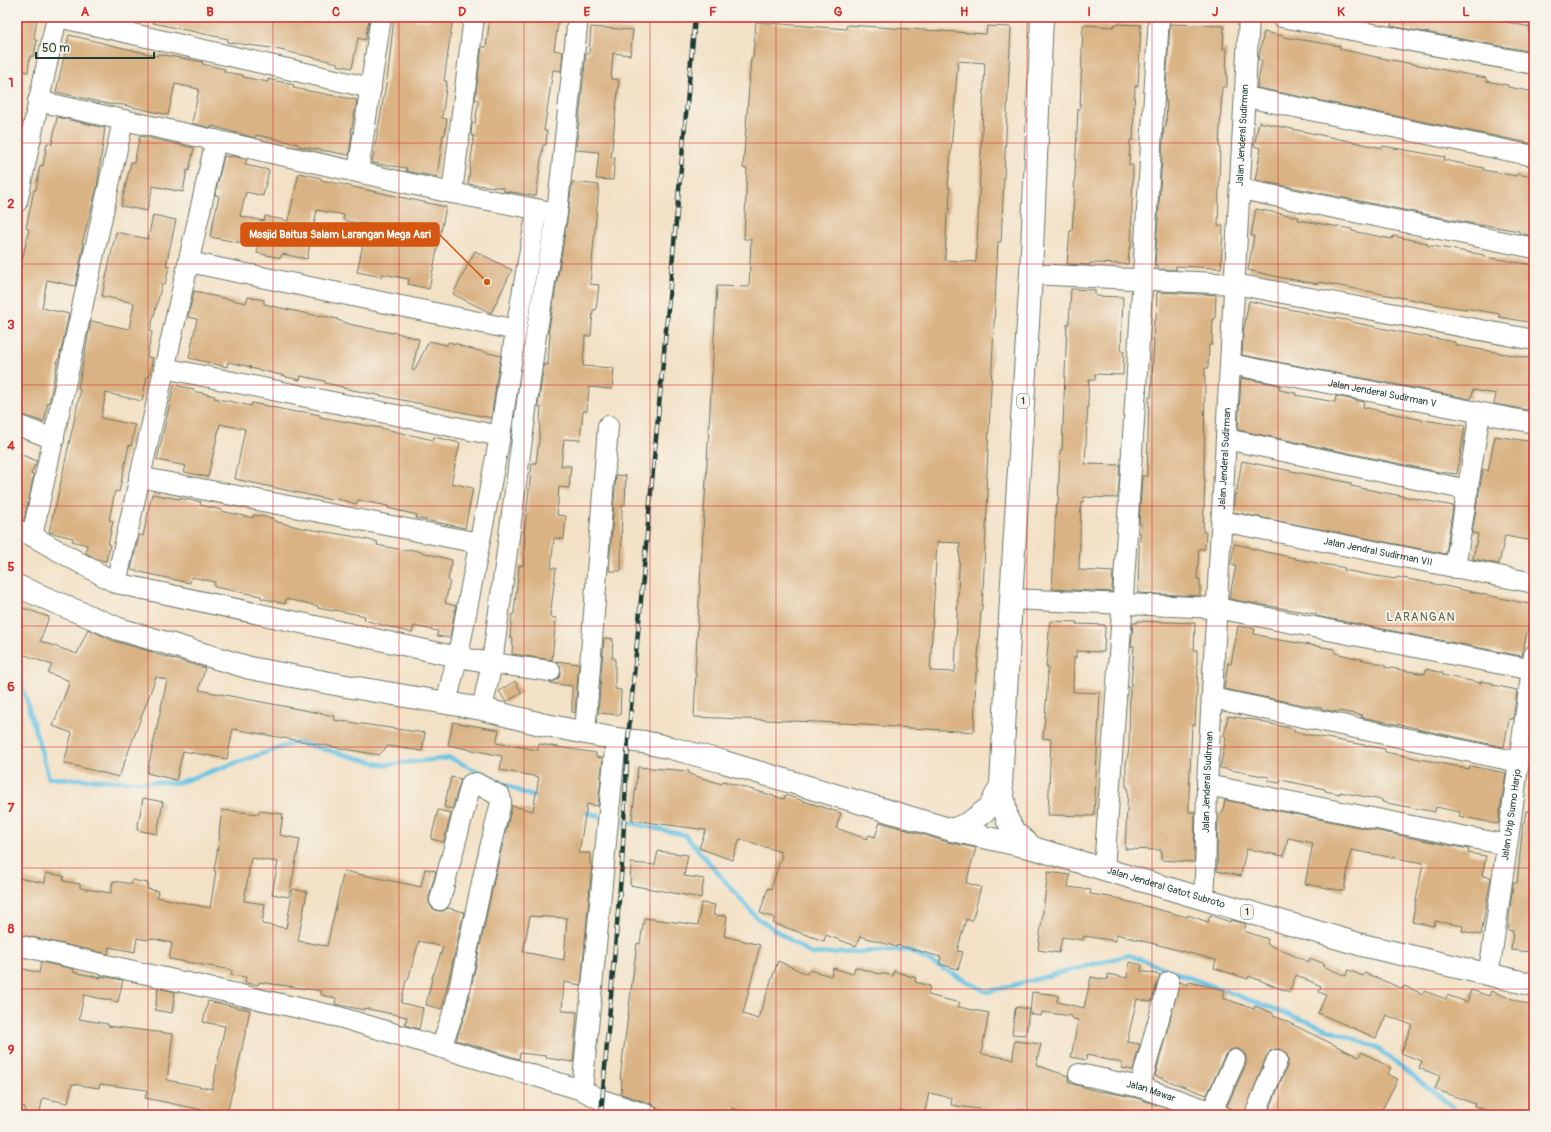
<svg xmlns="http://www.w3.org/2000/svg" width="1551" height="1132" font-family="Pangolin,sans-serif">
	<rect width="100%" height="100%" fill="#f7f3e8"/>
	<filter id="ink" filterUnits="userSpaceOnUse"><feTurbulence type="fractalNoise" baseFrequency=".025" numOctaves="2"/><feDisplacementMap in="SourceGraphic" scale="8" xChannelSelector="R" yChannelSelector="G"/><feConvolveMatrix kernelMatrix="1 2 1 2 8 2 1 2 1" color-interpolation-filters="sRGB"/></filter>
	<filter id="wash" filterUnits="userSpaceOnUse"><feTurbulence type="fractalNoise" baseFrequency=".012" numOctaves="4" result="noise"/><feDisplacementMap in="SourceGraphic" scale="16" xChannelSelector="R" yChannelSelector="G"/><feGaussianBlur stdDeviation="0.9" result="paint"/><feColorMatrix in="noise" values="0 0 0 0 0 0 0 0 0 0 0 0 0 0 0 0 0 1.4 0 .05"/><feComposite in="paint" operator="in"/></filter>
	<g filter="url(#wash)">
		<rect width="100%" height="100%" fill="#f3e1c6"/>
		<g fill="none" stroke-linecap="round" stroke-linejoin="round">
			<!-- stream -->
			<path stroke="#67c3e5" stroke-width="4.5" d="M17,677l4,5 28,96 128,5 120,-41 87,23 66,-7 76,36 14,4
				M581,811l22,6
				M612,819l73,16 72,83 54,36 97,-4 79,42 142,-37 247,92 87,68"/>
		</g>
		<g id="blocks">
			<!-- building -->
			<path fill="#dab384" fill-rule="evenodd" d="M19,17h18l-3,23h3l-3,16h-4l-2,16 -11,-2v-43z
				M154,17h198l17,3 -4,20 -7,-2 -6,30 -15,-3 1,-2 -18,-4 -49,-11 -44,-6 1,-3 -75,-16z
				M394,17l34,4 1,-4h24l-9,64h3l-5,37 5,1 -2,16h-2l-6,42 -31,-6 1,-3 -35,-5 16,-90z
				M490,17h69l-5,33 9,2 -2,19 -8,-1 -9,61h3l-1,14h-3l-7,51 -32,-5v-3l-36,-4 6,-48 -3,-1 1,-12h3l4,-23h-4l7,-53h4z
				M1393,17h91l46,10 -1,5 5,1v19l-143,-26z
				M756,22l90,7 1,-4 139,9 1,-8 24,1 -10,215h-3l-11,229 -1,18h2l-6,120h-1l-4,63h-1l-2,60 -110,-7v-1l-170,-7 2,-44h-1l22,-387 32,1 2,-48h-7l3,-70 -4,-1 8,-110h2zM958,61l27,2 -9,199 -31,-2 2,-47h2l1,-25h-2zM937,542l23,1 -5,129 -25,-1z
				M1114,24l27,1 -3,61h-3l-2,54h-3l-1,25h4l-2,83h-2l-1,16 -38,-1v2l-23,-1 3,-33h2l1,-14 5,-108h2l3,-84 31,2z
				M1170,24l54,2 -1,23h4l-1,24h1v14h-5l-3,60h1l-2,79h5l-2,42 -45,-2v4l-18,-1v-4h-3l9,-138h2l1,-26h-2z
				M591,27l42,3 -3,25 -17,-2 -2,26 8,1 -8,78h4l-2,22 -17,-1 3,-27 -23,-2 10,-96h3z
				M1264,32l19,4v1l57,9v3l36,8 110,21v3l22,4v2l26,5v52l-277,-56 5,-28h-4z
				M69,35l88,21 1,-2 45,8 -1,2 23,5 -1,3 19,3v2l25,5v-3l26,6 -1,3 64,12 -6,32h1l-3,23 -51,-9v-2l-13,-3 -29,-6 -1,3 -43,-12v2l-20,-5 7,-34 -24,-5 -7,31 -44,-10 -15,-1 -53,-12z
				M57,117l48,11 -8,59 -15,57h2l-9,42 -28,-6 -5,28 27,6 -10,45h-1l-9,44 -1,-1 -4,20 -27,-9v-119l4,-20h-2l10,-45 -3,-1 8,-38h2l4,-25 3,1 4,-23 5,1z
				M1259,122l123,26 1,-2 62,11 -1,3 40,8 -1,2 33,6 1,-2 17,3v11l-5,24 5,1v23l-15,-3v-2l-35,-6v1l-229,-46 6,-32 -7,-2z
				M140,136l54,12 -5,23 -2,-1 -4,22 -30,-6 -6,25 -26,-5 10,-44 3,1z
				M224,156l7,1v-1l16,3 -2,6 24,5 -6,26 -17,-4 -6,24 24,5 1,-5 23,5 11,-48 22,5v2l125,27 -17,82 -21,-5 1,-5 -27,-5v3l-25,-5 10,-47 -24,-5 1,-5 -27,-5 -10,49 -25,-5 -1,4 -24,-5 1,-7 -48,-9 9,-41 -4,-1z
				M572,182l27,3 -9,99 9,1 -3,25h-3l-2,26h-6l-2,30 31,2 -2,21 -23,-2 -2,24h-4l-3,29 -16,-1 -3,27h10l-2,22 -10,-1 -2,28 9,1 -2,23 -10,-1 -3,30h5l-6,49 6,1 -4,42 -40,-6 1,-16 -3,-1 2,-23h2l5,-49 4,1 2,-30 -1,-1 8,-72h4l3,-23 2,-33h-3l6,-43 4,1 2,-32h-2l1,-4 19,-114z
				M1256,209l43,8 -1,3 54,9v2l40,8 1,-3 34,7v2l57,10v2l50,8v58l-35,-6 1,-3 -35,-6v1l-19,-3 -127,-24v2l-36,-6 -35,-8 6,-34h-3z
				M153,215l23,5 -10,45 3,1 -4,19 -3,-1 -12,47 2,1 -5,25 6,1 -4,19 -2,-1 -5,25 -36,-8 -5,25 34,7 -4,21 -2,-1 -10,47 -4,-1 -6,29 4,1 -5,24h2l-4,16 -10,-2 -10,-6 1,-8 -15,-4 1,-3 -24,-6 5,-23h1l24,-111 1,-8 -2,-1 13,-68 38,8 5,-26 -32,-7 14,-64 32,7z
				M475,251l37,19 -21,43 -38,-19z
				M1071,289l24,1v6l28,1 -2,54h3l-1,24 -28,-1v6h-6l-4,84 35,1 -2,33 -34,-1 -1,5h-2l-2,68 34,2 -1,20 -60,-3 4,-84h2l2,-55h2l5,-126h2z
				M194,291l10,2v1l42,9 2,-6 16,3v4l17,4 37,8 1,-1 19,4 -1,1 16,5 40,8v-1l26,7 -7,31 2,1 15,-30 18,4 1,-3 13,3 -1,1 41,10 -6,31h1l-5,31 -148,-30v-1l-18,-4v-2l-24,-5 -1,4 -14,-3v-1l-36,-8 1,-1 -23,-5 -1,5 -38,-9 8,-39 -9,-2z
				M1157,292l59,3 -1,24h-2l-1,26h-3l-1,23h-3l-1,111h1l-2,53h3l-1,17h-6l-2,30h3v17l-62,-3 1,-42 2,-28h-2l3,-47h5l2,-79h2l3,-57h-1l1,-20h2z
				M1249,301l78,16 25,4v1l48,10 55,10v3l79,14v52l-40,-7 2,-10 -23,-4 -2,9 -229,-44 1,-22z
				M1241,378l39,7 -1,5 17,3 -1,2 40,7 1,-6 28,6 -1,5 59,13 43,6 -8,48 -18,-2 -201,-42z
				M174,385l20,4 -1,2 22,5 -1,2 37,8 1,-3 48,10v-2l20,4v2l60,11 53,12 1,-3 26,6 -9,40 22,5 -8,40 -49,-10 1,-3 -29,-7v-2l-30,-6 -1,4 -25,-6 -1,2 -96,-21 10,-50 -25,-5 -12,53 -24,-5 2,-6 -29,-6z
				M1495,436l39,6v99l-29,-5 -6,28 -26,-5 5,-25 -6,-1 11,-64 5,2z
				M17,453l20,8 -6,13 3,1 -10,45 -7,-1z
				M1242,461l109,22v3l102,20 -7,48 -213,-42 1,-15 1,-3h1z
				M616,475l10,1 -1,29h-3l-1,66h-12z
				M152,494l27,5v-1l22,4 -1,3 22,5 -1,1 32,7 1,-3 21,4 -1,2 28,7 49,8 27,6 -1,3 31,6 1,-2 43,11 -4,20 2,1 -5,22 11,3 -6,32 -13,-2 1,-5 -24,-5 -2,7 -48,-13 1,-4 -31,-6 -1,1 -15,-3v-2l-32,-7 -1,5 -24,-6v-2l-47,-9 1,-5 -24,-5 -1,6 -59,-13 8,-35 4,1z
				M1234,544l16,3v1l16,4 29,6v1l50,9 -1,2 32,6 20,3 1,-2 43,8 93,20 -11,51 -206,-40v-2l-87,-15 7,-33 -5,-1z
				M17,606l32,11 -9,24 37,13 11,-25 26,12 42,12v1l49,14 -6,22 136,26 -1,4 91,13 -3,18 -34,-5 -9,9 -146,-26 -6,30 -44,-8 -7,29 -29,-7 20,-93 -11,-3 -37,100 -55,-14 8,-30 -19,-7 17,-45 -22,-8 4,-8 -35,-13z
				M1050,621l27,1 -1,2 29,1 -1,27 -28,-1v7l-2,-1 -1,35 27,1 -6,123 -46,-1 3,-76 -8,-1 4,-46 1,-25h-2z
				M1137,621l58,2 -1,27h3v18h1l-3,57h-3l-3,70v17h6l-1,50 -33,-2v-10l-36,-1 3,-62h-2v-22l3,-17 1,-62h1l3,-40h-3l2,-23h4z
				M1238,626l17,3 -1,5 13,3v1l68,11v4l50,12v2l40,7 1,-5 17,4 -1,2 39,8v-2l12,2v2l24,5 -4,29h-4l-5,28 -87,-18v-1l-56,-11 1,-2 -24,-4 -1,1 -15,-3v-1l-24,-4 -74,-15 4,-26 3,1z
				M604,638l9,1 -1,19h3v31l6,1 -1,25 -22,-2z
				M556,661l23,3 -4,49 -3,-1v-26l-23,-3 6,-2 4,-3 2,-5 -1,-7z
				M515,681l7,12 -16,9 -7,-11z
				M1228,716l33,5v1l33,7v3l91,17v3l84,17 1,-3 36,7 -8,51 -39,-8 1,-4 -24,-5 -1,5 -53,-10v-2l-42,-8v2l-15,-3v-2l-44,-9 -1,3 -12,-2 1,-4 -49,-9 6,-31 -2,-1z
				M453,722l46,8 -3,13 42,7 1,-6 57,9v4l7,1 -5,48 -11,-2 -8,49h11v11h2l-11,121 -17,-3 -2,29 15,1 -4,50 -27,-4v-2l-26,-3 -1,6 -63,-19 10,-29 29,-135 17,-70 21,5 6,-34 -39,-7 2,-14 -54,-11zM530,916l37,2 -3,42 -41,-8z
				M638,767l51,4v3l33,10 1,-3 61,18 1,-4 56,18 -5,15 31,11 2,-4 6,2 5,-15 68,20 28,6 -10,35 15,4 -9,34 -6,-2 -9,32 6,1 -5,17 -19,-5 2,-7 -44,-12v2l-37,-11 -4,10 -30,-11 -2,6 -51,-18 2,-5 -15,-5 8,-25 3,1 11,-34 -2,-1 1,-2 -41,-13 -8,21 -33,-12 7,-18 -74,-10z
				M451,777l10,2 -9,30 -8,-2z
				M143,798l20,4 -6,32 -20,-4z
				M1225,800l222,45 22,4 -1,4 18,3 -4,20 9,1 -10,58 -19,-4 1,-5 -28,-5 -1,5 -22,-4 11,-59 -72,-13 -7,41 -39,-7 8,-41 -25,-5 -4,18 -38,-7 -5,27 -24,-5 1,-58 4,1z
				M222,810l37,4v-3l24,3 -3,21 20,4 -11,58 -17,-3 6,-32 -27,-4 -7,43 21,3 -3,20 24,4 7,-39 14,3 -9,49 29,5 17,-75 77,16 4,-18 11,2 -7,26v6l3,5 5,3h6l5,-3 16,4 -22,97 -16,-4 7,-31h1l9,-27 -24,-6 -11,39h-2l-5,23 22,5 -4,21 -14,-4 2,-8 -43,-9v2l-29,-6 1,-6 -15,-3v-4l-62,-9 -1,3 -13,-2 1,-6 -15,-2 1,-5 -63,-11 3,-16 -23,-5 -1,2 -11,-2 -2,14 -26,-5 -1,7 -91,-20 1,-56 27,5 1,-10 18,3 -1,5 17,3v4l31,5 2,-12 19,3v-4l16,3 -1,6 11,2 -1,6 53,11 6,-37h-2l6,-37h-1z
				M438,810l13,3 -7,29 -13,-3z
				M1526,811h8v124l-2,17 -21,-2 2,-19 -5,-1 5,-48 4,1 6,-60h1z
				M658,851l30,4 -4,21 20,3 -3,19 -71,-13 1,-22 24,2z
				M1048,872l22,3 -2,12 23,3 -1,4 32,5v1l65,17 1,-2 20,7 2,-7 20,7 1,-2 15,4 -2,7 24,8 -1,5 42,18 1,-4 15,6 -2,2 23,10 2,-6 15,6 2,-3 38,16 1,-3 19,8 1,-3 22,8 1,-4 20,7 4,-12 18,6 2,-5 43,16v85l-7,23h-21l-17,-4 -15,-5 1,-2 -40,-15 5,-13 -21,-8 3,-7 -21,-8 11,-28 -26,-10 -10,23 -58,-25 8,-18 -7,-3 2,-6 -25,-11 -7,17 -40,-16 -1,3 -34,-11 2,-8 -100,-26v7l-32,-5 -1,4 -21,-3 -3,16 -21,-3z
				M701,903l14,2 -2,10 14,1 -3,20 36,9 -17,69 15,5 20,-58 29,13 2,-4 22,6 2,-8 20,6 2,-7 24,7 1,-1 13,3 1,-5 22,7 -1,4 15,4 -2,9 32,8 -2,4 31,6 -8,41 32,5 1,-18 27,3 -5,21 32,11 1,7 32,9v-1l36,7 49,17h-141v-1l-28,-5 -4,1 -1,4 -61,-9 1,-7 -23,-5 -5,22 -24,-5 -1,5h-32l-13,-3 -1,3h-100l-21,-7 -2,7h-47l-25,-6 -6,-5 -31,-10 1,-14 -2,-1 17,-136 3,1 4,-26 54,7z
				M41,962l33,7 -1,3 28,6v-2l22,4 -5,22 -34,-7 -5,24 29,5v2l65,8 -6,46 45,9 13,-63 -22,-4 5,-21 42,9 -17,81h-1l-5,24 -82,-17 2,-8 -47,-6 -1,4 -27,-4 -4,19 -25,-5 -4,17h-15l1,-8 -8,-2v-76l5,-25 -5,-1v-20l3,-15 19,5z
				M1130,962l12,3 -1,6 19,4 -9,27 -14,-3 -10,43 13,2 -7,26 -11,-2v-5l-35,-8 -1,5 -15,-3 7,-37 -7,-2v-2l-29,-4 -1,4 -11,-2 2,-22 26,3 -1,7 27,6 7,-31 16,3 1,-6 19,4z
				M1180,982l8,3 1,-3 36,8 -2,8 31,11 1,-3 18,7v2l86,42 3,-5 29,16 -4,6 11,5 -19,36h-112l21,-51v-6l-2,-5 -5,-4h-6l-5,2 -3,4 -23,60h-12l-2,-7 -3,-2 19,-42v-5l-1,-5 -6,-5h-5l-5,1 -4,5 -18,40 -52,-19z
				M158,988l17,4 -3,21 -17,-3z
				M1017,1007l12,2 -3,26 -14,-1 3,-25z"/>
		</g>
	</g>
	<g filter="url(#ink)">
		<use href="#blocks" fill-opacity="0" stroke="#697667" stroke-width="1"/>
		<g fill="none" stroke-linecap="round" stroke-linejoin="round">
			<!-- minor casing -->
			<g stroke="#697667" stroke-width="22">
				<g id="minor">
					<path d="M58,17l313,71"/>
					<path d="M1282,17l252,47"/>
					<path d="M1246,97l288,59"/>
					<path d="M38,101l414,92 105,20"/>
					<path d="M358,172l23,-155"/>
					<path d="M1240,189l294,59"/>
					<path d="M452,193l22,-176"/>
					<path d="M17,202l40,-185"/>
					<path d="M189,262l327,68"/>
					<path d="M1031,274l204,10 299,56"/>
					<path id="s1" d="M1230,364l304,59"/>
					<path d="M164,368l336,68"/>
					<path d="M17,425l37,14"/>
					<path d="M1226,439l242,51"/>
					<path d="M139,477l340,66"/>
					<path id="s2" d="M1222,521l312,62"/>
					<path d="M17,530l15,6 84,47 342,74 34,6 58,8"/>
					<path d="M32,536l91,-415"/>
					<path d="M1455,568l25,-155"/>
					<path d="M116,583l100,-443"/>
					<path d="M1011,599l206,9 315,62"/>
					<path d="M1212,698l307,64"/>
					<path d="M446,703l13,-53 41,-214 16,-106 21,-120"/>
					<path d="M482,709l10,-46 44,-328 21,-122 21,-196"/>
					<path d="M585,733l23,-307"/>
					<path d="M1207,785l300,60"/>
					<path d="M1104,869l18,-256 37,-596"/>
					<path id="s3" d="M1204,899l1,-21 2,-93 42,-768"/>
					<path d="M440,900l31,-116 5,-1 24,13 1,6 -17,71 -29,135 -14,39"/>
					<path d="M17,945l322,72 243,73 20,10 46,15"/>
					<path id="s4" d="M1488,974l4,-22 42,-297"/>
					<path id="s5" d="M1079,1074l61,13 81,28"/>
					<path d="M1140,1087l29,-105"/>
					<path d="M582,1090l34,-351"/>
					<path d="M1212,1111l23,-51"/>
					<path d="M1255,1115l22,-55"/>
				</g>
			</g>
			<!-- major casing -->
			<g stroke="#697667" stroke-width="24">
				<path id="major" d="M17,586l102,43 131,39 96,18 136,23 59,15 75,15 28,3 27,6 53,14 228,68 81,18"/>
			</g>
			<!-- highway casing -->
			<g stroke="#697667" stroke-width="24">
				<g id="highway">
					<path id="s6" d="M1001,785l6,34 7,13 19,16 171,51 158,46 172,40"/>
					<path d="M952,830l17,-7 21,-16 11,-22 10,-186 20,-325 11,-257"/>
				</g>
			</g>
			<!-- minor -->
			<use href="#minor" stroke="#fff" stroke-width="20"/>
			<!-- major -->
			<use href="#major" stroke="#fff" stroke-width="22"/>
			<!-- highway -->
			<use href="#highway" stroke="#fff" stroke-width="22"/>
			<!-- rail casing -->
			<g stroke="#1f3d34" stroke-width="4.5">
				<path id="rail" d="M601,1115l21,-251 6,-124 67,-723"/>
			</g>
			<!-- rail -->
			<use href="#rail" stroke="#f7f3e8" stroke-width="3" stroke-dasharray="9" stroke-linecap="butt"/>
		</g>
	</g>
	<!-- grid -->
	<path fill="none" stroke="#d62828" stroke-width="1" stroke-opacity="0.55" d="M148,17v1098M273,17v1098M399,17v1098M524,17v1098M650,17v1098M776,17v1098M901,17v1098M1027,17v1098M1152,17v1098M1278,17v1098M1403,17v1098M17,143h1517M17,264h1517M17,385h1517M17,506h1517M17,626h1517M17,747h1517M17,868h1517M17,989h1517"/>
	<g text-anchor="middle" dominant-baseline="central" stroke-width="4" stroke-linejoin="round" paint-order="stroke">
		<!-- shield labels -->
		<g fill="#f7f3e8" stroke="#60746a" stroke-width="1">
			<rect x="1017" y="394" width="12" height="14" rx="3"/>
			<rect x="1241" y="905" width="12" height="14" rx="3"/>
		</g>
		<g font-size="9" font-weight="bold" fill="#1f3d34">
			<text x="1023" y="401">1</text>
			<text x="1247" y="912">1</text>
		</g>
		<!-- street labels -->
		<g font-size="10" fill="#1f3d34" stroke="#f7f3e8">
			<text stroke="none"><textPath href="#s3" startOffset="765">Jalan Jenderal Sudirman</textPath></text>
			<text stroke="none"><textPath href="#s1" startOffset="155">Jalan Jenderal Sudirman V</textPath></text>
			<text stroke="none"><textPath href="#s3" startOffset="441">Jalan Jenderal Sudirman</textPath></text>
			<text stroke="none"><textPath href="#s2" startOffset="159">Jalan Jendral Sudirman VII</textPath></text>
			<text stroke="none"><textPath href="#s3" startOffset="117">Jalan Jenderal Sudirman</textPath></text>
			<text stroke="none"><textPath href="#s4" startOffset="161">Jalan Urip Sumo Harjo</textPath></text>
			<text stroke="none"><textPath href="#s6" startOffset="213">Jalan Jenderal Gatot Subroto</textPath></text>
			<text stroke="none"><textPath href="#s5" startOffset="74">Jalan Mawar</textPath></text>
		</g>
		<!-- quarter labels -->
		<g font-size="12" letter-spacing="1" fill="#606650" stroke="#f7f3e8">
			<text x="1421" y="617">LARANGAN</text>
		</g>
	</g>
	<!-- callouts -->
	<path fill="none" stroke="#d45610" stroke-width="1.5" d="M487 282L439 234"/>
	<circle fill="#d45610" stroke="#f7f3e8" stroke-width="1.5" cx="487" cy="282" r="4"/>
	<rect fill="#d45610" stroke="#d45610" stroke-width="1.5" x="241" y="223" width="198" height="23" rx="4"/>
	<g font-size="11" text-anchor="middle" font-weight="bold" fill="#fff">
		<text x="340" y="238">Masjid Baitus Salam Larangan Mega Asri</text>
	</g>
	<!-- margin -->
	<rect width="1551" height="1132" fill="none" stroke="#f7f3e8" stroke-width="44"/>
	<!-- scale -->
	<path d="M36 52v6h118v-6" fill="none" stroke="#1f3d34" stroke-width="2"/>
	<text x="42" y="52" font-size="12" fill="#1f3d34" stroke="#f7f3e8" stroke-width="3" paint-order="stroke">50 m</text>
	<rect x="22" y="22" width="1507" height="1088" fill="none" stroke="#d62828" stroke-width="1.5"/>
	<g font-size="13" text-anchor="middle" font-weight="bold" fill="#d62828">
		<text x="85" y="16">A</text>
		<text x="210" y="16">B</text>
		<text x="336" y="16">C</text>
		<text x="462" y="16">D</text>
		<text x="587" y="16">E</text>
		<text x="713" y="16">F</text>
		<text x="838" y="16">G</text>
		<text x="964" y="16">H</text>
		<text x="1089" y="16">I</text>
		<text x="1215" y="16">J</text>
		<text x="1341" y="16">K</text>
		<text x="1466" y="16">L</text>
		<text x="11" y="87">1</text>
		<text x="11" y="208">2</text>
		<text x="11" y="329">3</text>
		<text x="11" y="450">4</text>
		<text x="11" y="571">5</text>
		<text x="11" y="691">6</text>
		<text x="11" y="812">7</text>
		<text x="11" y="933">8</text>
		<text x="11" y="1054">9</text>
	</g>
</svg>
